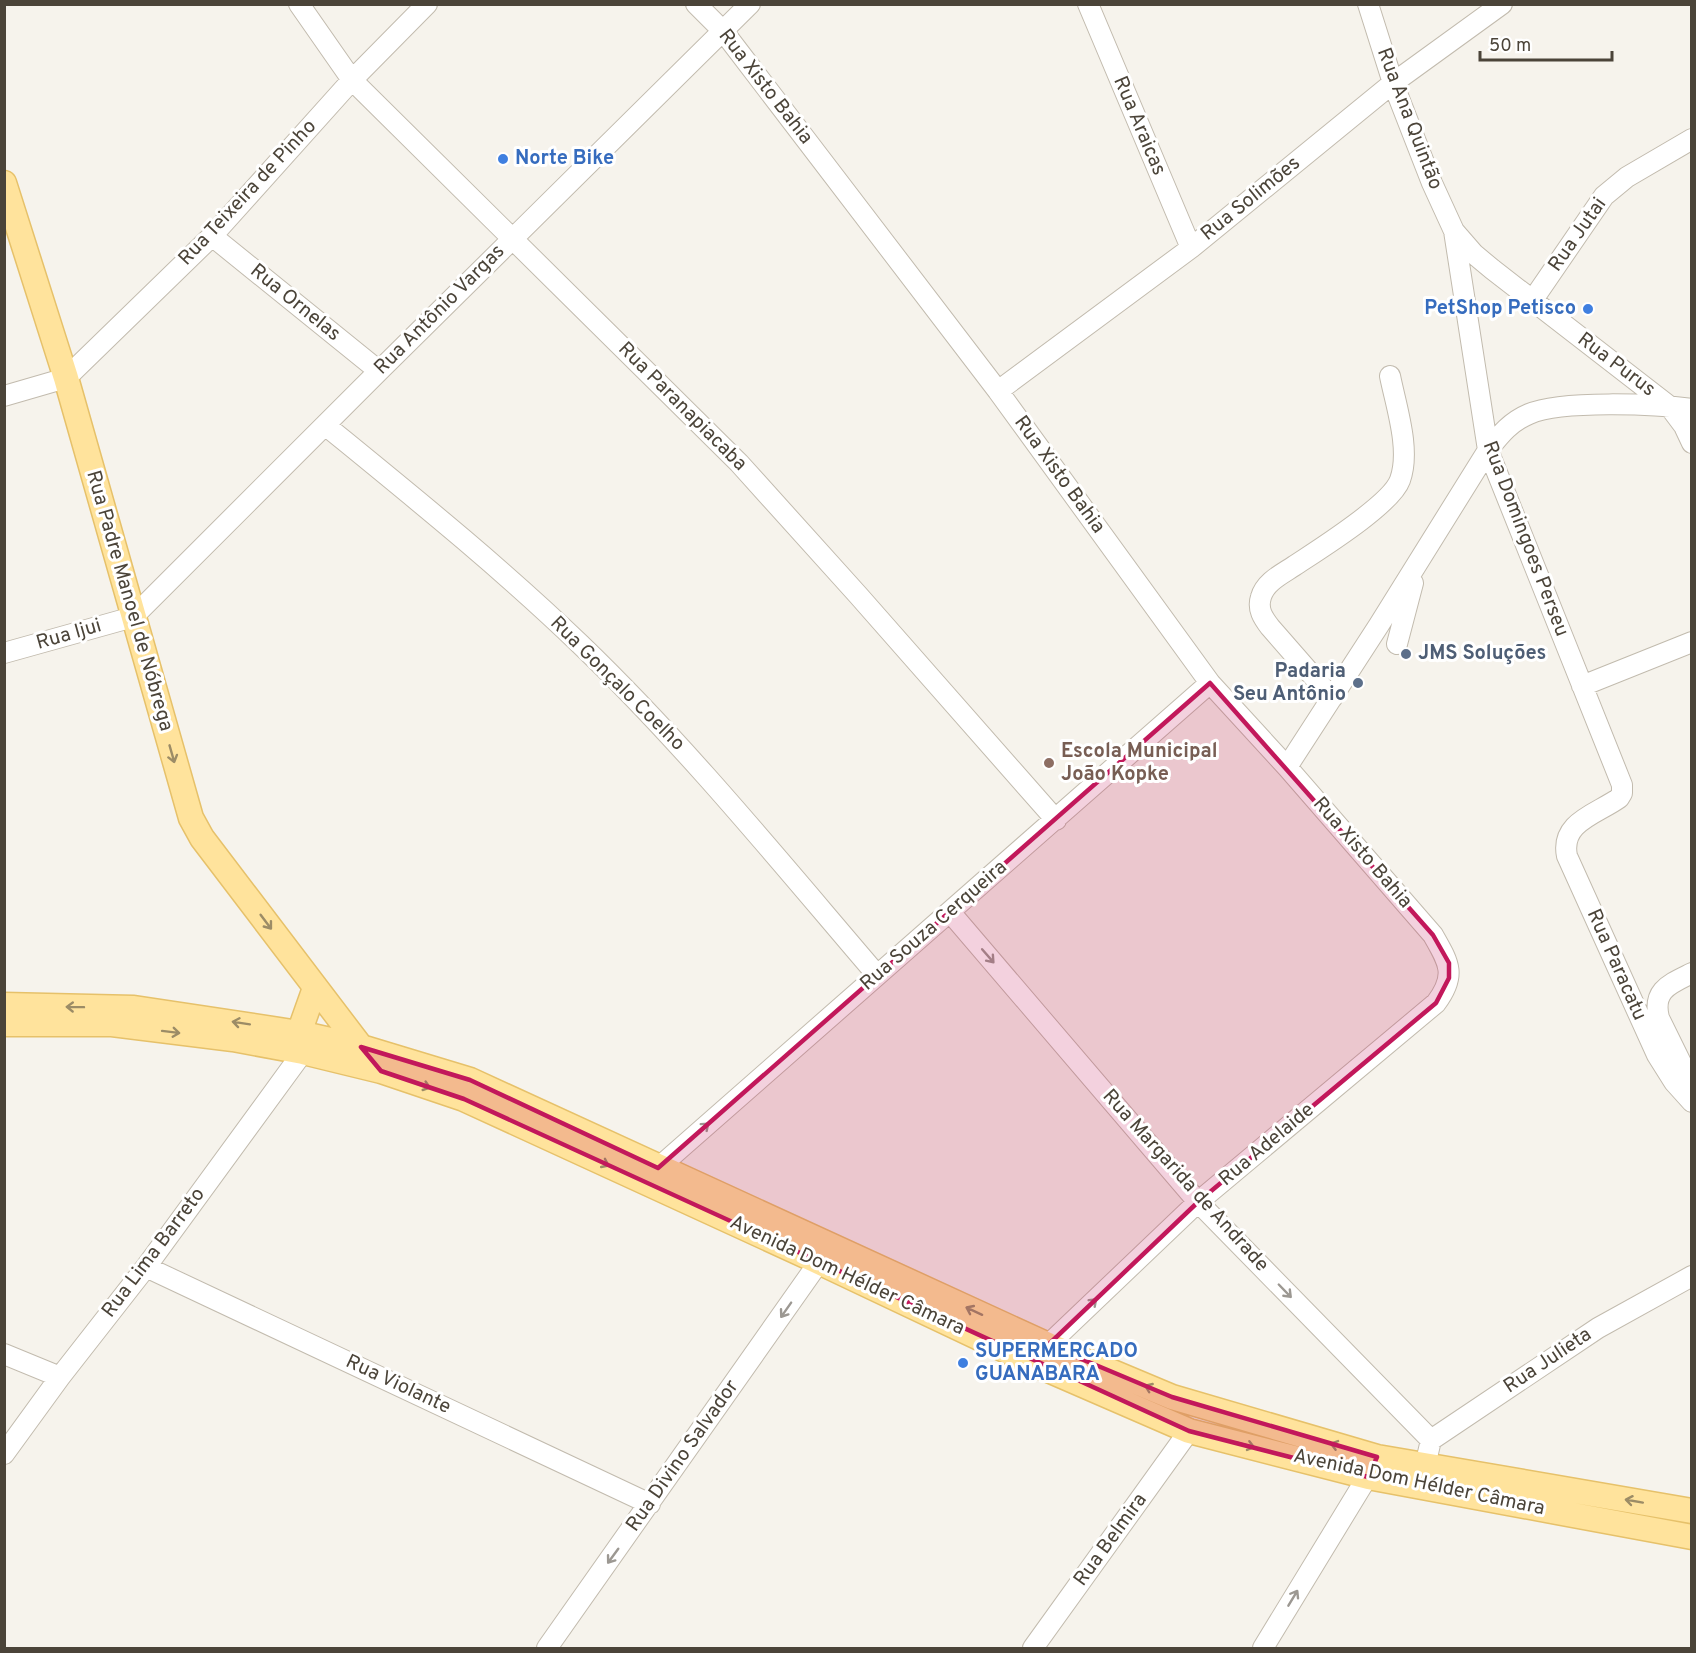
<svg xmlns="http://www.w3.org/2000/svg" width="1696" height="1653" font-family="Overpass,sans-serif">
	<rect width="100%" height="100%" fill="#f6f3ec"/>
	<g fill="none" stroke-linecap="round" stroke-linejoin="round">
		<!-- minor casing -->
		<g stroke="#c2bbae" stroke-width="22">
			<path id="minor" d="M299,4l53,76 387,383 119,132 198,225
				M696,4l27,27 275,360 212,292 77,84 146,168c16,28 24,40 3,68l-238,199 -150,143
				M1088,4l103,244
				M1368,4l25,79 39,100 22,48 34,219 134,335v8l-3,5c-22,16 -59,24 -52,58l90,199 17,27 18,20
				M1454,231l20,23 18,15 177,137 15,20 8,17
				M212,236l167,135
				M1532,301l72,-105 23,-19 65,-38
				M998,391l193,-143 202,-165 109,-79
				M4,396l62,-18 146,-142 140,-156 75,-76
				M325,425c87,71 174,141 255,219 107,103 201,219 297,331
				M1397,644l16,-61
				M4,653l129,-36 246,-246 371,-367
				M1582,686l110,-44
				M1332,698l-62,-71c-7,-9 -13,-18 -9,-30 4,-15 21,-23 33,-31 24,-16 97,-61 106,-86 11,-30 -4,-74 -10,-104
				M1287,767l92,-142 109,-175c12,-15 22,-28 41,-36 32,-14 127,-10 163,-5
				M950,912l248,290 233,238
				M1692,973c-22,11 -40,17 -33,45l33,67
				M658,1168l552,-485
				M146,1267l504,237
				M4,1354l56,23
				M1428,1453l3,-13 167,-112 94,-52
				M4,1454l56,-77 86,-110 157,-215
				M547,1648l272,-386
				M1033,1648l156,-217
				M1263,1648l111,-182"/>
		</g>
		<!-- major casing -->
		<g stroke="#e6c16a" stroke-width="27">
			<path id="major" d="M4,183l62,195 125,440 11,20 162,213
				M4,1005l130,3 165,25 62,14 109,33 578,265 124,52 205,60 315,54
				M4,1024h108l121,15 70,13 78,19 83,28 355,163 211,100 159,69 179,46 324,60
				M299,1033l16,-45"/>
		</g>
		<!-- minor -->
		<use href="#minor" stroke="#fff" stroke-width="20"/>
		<!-- major -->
		<use href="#major" stroke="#ffe39c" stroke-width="24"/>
	</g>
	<!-- one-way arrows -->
	<defs><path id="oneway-shaft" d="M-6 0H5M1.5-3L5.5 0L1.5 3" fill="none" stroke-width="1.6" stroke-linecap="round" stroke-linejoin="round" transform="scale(1.5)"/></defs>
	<g stroke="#9c8c66">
		<use href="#oneway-shaft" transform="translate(172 754) rotate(74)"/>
		<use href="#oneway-shaft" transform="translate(266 922) rotate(53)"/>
		<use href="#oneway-shaft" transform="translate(75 1007) rotate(-179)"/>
		<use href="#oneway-shaft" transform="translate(241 1023) rotate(-171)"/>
		<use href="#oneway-shaft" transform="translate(171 1032) rotate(7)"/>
		<use href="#oneway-shaft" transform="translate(422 1085) rotate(19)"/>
		<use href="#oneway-shaft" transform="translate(601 1162) rotate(25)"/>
		<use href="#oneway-shaft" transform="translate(974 1311) rotate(-155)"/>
		<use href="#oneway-shaft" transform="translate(1153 1389) rotate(-157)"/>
		<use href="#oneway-shaft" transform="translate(1246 1445) rotate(15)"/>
		<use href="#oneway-shaft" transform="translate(1339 1446) rotate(-164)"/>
		<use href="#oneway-shaft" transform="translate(1634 1501) rotate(-170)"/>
	</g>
	<g stroke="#9c9892">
		<use href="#oneway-shaft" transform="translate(988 956) rotate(49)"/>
		<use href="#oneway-shaft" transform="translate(702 1129) rotate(-41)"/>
		<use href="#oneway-shaft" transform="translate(1285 1291) rotate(46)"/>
		<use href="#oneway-shaft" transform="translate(1090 1305) rotate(-43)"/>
		<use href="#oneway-shaft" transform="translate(786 1310) rotate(125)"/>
		<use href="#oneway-shaft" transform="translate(613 1556) rotate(126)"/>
		<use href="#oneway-shaft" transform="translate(1293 1598) rotate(-59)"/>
	</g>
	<!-- marked area -->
	<path fill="#c2185b" fill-opacity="0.2" stroke="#c2185b" stroke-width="4.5" stroke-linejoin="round" d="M1210,683l223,252 16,28v15l-13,25 -238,199 -150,143 124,52 205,60 -9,20 -179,-46 -725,-332 -83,-28 -20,-24 109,33 188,88z"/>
	<!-- markers -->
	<g fill="#3f7fe0" stroke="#fff" stroke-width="2">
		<circle cx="503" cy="159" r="6"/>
		<circle cx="1588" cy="309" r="6"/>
		<circle cx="963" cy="1363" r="6"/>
	</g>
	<g fill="#5c6f8a" stroke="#fff" stroke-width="2">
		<circle cx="1406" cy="654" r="6"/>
		<circle cx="1358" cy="683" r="6"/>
	</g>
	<circle fill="#8d6e63" stroke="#fff" stroke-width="2" cx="1049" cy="763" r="6"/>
	<g text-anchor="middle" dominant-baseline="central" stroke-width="6" stroke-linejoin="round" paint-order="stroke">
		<!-- street labels -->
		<g font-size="20" fill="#4b4439" stroke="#fff">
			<text transform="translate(765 87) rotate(52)">Rua Xisto Bahia</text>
			<text transform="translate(1409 119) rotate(69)">Rua Ana Quintão</text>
			<text transform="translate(1139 126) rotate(67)">Rua Araicas</text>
			<text transform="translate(248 193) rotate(-47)">Rua Teixeira de Pinho</text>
			<text transform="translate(1251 199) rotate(-39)">Rua Solimões</text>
			<text transform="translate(1578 235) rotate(-55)">Rua Jutai</text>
			<text transform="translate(295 303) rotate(39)">Rua Ornelas</text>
			<text transform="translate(440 310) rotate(-45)">Rua Antônio Vargas</text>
			<text transform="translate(1616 365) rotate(37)">Rua Purus</text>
			<text transform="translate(682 407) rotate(45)">Rua Paranapiacaba</text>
			<text transform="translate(1059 475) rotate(54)">Rua Xisto Bahia</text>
			<text transform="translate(1525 539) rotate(69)">Rua Domingoes Perseu</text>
			<text transform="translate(129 601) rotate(74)">Rua Padre Manoel de Nóbrega</text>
			<text transform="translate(69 635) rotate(-16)">Rua Ijui</text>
			<text transform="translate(617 684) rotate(45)">Rua Gonçalo Coelho</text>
			<text transform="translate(1362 853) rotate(49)">Rua Xisto Bahia</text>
			<text transform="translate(934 926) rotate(-41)">Rua Souza Cerqueira</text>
			<text transform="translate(1616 965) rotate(66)">Rua Paracatu</text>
			<text transform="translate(1267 1145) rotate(-40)">Rua Adelaide</text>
			<text transform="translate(1185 1181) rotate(48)">Rua Margarida de Andrade</text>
			<text transform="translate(154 1253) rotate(-53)">Rua Lima Barreto</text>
			<text transform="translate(847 1276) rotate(25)">Avenida Dom Hélder Câmara</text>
			<text transform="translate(1548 1361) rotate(-34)">Rua Julieta</text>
			<text transform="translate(398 1385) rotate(25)">Rua Violante</text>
			<text transform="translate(683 1456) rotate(-55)">Rua Divino Salvador</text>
			<text transform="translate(1419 1483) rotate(12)">Avenida Dom Hélder Câmara</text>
			<text transform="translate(1111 1540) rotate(-54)">Rua Belmira</text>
		</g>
		<!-- shop labels -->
		<g font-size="20" font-weight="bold" fill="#366cbe" stroke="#fff" text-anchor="start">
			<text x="515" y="159">Norte Bike</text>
			<text x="1576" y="309" text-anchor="end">PetShop Petisco</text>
			<text x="975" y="1352">SUPERMERCADO<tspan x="975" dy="23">GUANABARA</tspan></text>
		</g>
		<!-- service labels -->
		<g font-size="20" font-weight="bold" fill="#4e5e75" stroke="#fff" text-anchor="start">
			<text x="1418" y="654">JMS Soluções</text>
			<text x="1346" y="672" text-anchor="end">Padaria<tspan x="1346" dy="23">Seu Antônio</tspan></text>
		</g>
		<!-- education labels -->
		<g font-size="20" font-weight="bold" fill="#785e54" stroke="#fff" text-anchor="start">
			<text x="1061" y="752">Escola Municipal<tspan x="1061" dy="23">João Kopke</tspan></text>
		</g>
	</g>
	<!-- border -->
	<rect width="1696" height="1653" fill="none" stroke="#4b4439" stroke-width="12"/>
	<!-- scale -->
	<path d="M1480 51v9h132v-9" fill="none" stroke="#4b4439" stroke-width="3"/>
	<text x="1489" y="51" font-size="18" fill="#4b4439" stroke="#ffffff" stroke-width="4.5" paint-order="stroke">50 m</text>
</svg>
